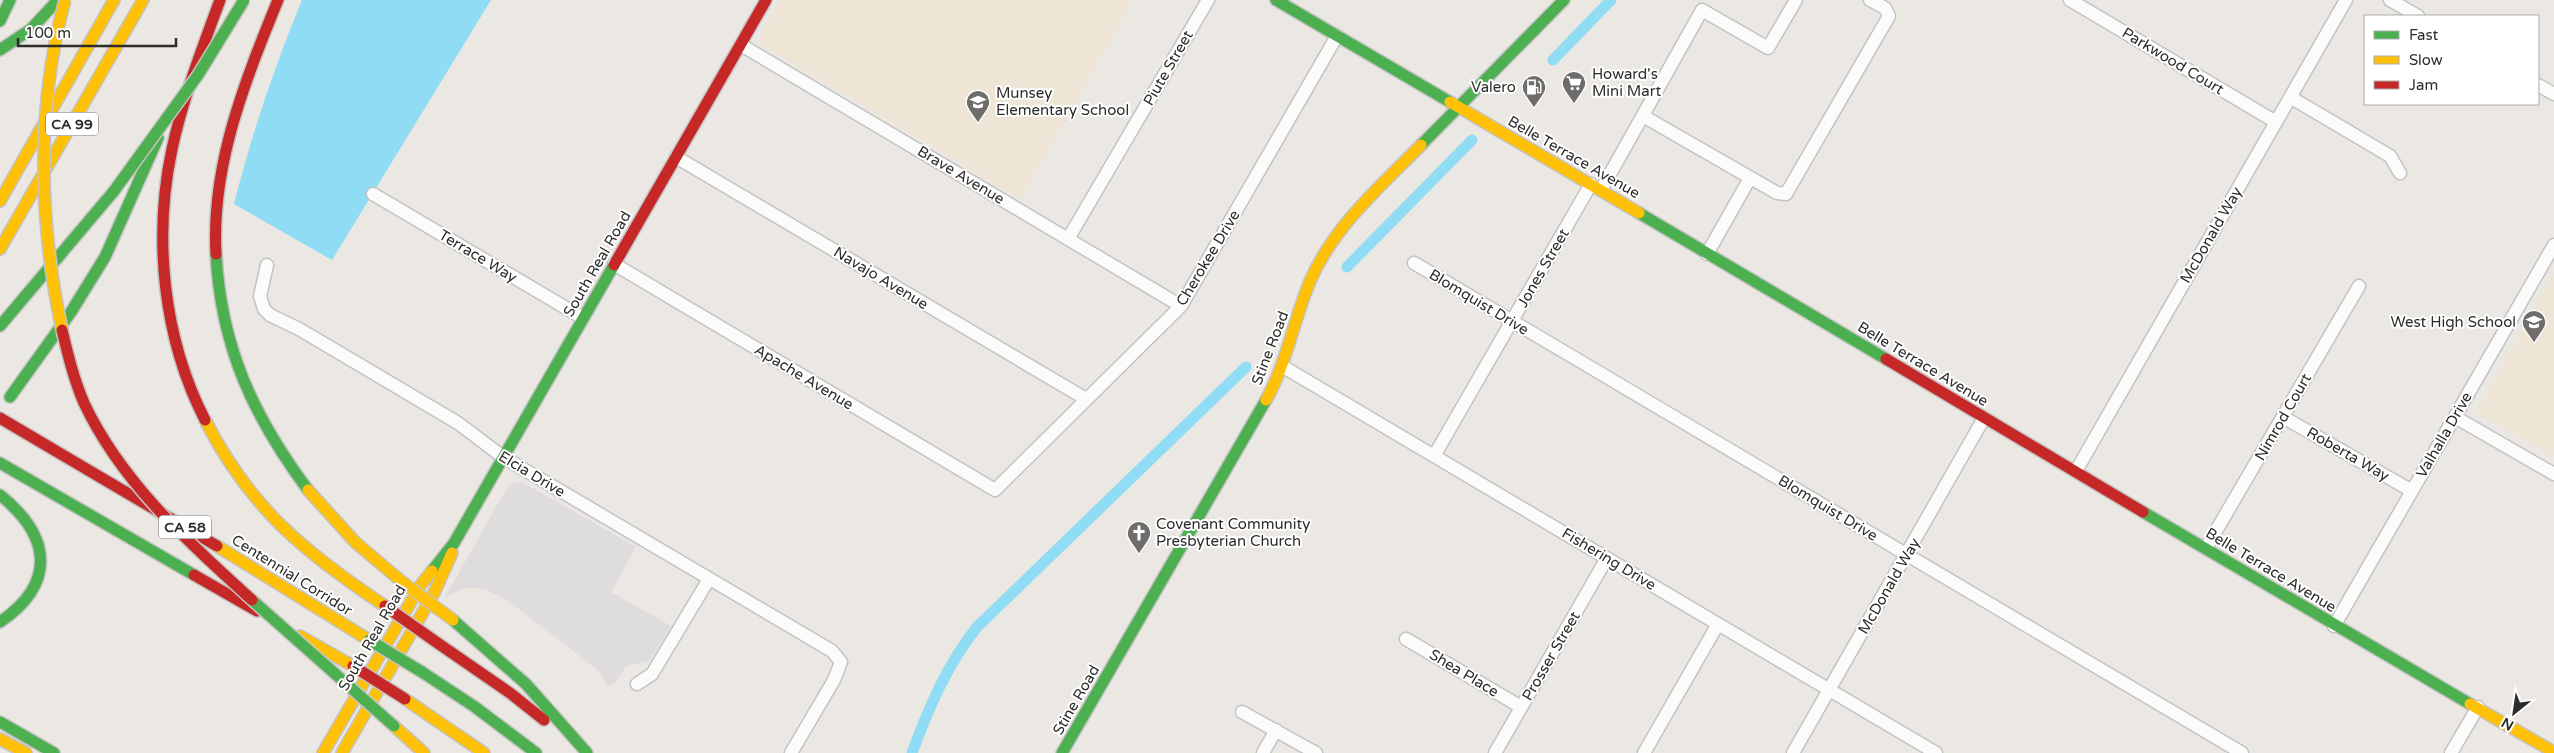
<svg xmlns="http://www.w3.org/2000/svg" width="2554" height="753" font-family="'Varela Round',sans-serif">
	<rect width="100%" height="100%" fill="#ebe7e2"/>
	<!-- industrial -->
	<path fill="#dfdcde" d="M514,482l10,1 112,64 -25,45 60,34 -18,30 -5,5 -22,5 -12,18 -7,2 -8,-15 -92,-71 -22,-11 -12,-1 -11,1 -17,8 63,-111z"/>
	<!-- education -->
	<path fill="#efe5d6" d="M781,0h352l-113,199 -255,-152 -4,-3v-11z
		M2554,274v183l-78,-45z"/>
	<!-- water -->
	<path fill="#8fdcf4" d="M302,0h189l-159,260 -98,-56c18,-71 40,-136 68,-204z"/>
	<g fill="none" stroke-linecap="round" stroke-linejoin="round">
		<!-- canal -->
		<path stroke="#8fdcf4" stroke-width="11" d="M1553,60l58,-60
			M1347,267l125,-127
			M912,753c17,-46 35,-88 65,-126l269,-260"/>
		<!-- street casing -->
		<g stroke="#c4c3c3" stroke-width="15">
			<path id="street" d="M2070,0l206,122
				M2390,0l28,16
				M741,45l440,261
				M2538,85l16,9
				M2290,97l100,59 10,17
				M1643,116l134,77 9,1 103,-178 -4,-8 -15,-8
				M676,157l410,242
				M1601,190l101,-180 66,38 28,-48
				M373,194l210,124
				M1068,239l140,-239
				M1707,254l43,-76
				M1414,263l828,490
				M614,264l381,226 186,-184 156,-270
				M267,265l-7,31 4,13 6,6 29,14 159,94 45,34 329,194 9,11 -7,18 -43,73
				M1282,366l654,387
				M2283,417l129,74
				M2455,417l99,57
				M1434,456l157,-272
				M2076,471l270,-471
				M2206,548l153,-262
				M2334,626l220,-381
				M1406,639l115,68
				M637,684l15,-10 57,-95
				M1242,712l74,41
				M1263,753l13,-23
				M1495,753l112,-195
				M1644,753l74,-129
				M1793,753l191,-335
				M2451,753l27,-46"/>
		</g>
		<!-- fast casing -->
		<g stroke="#c4c3c3" stroke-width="14">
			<path id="fast" d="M1276,0l174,102
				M0,21l10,-21
				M0,50l31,-21 27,-29
				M1421,145l143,-145
				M1639,213l247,146
				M216,254c5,93 37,162 92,236
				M0,326l114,-135
				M10,397l61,-85 34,-55 53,-119
				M0,463l194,112
				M0,495c51,41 57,88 0,127
				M2143,512l327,192
				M432,571l22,-28 160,-278
				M453,620l73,64 61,69
				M422,672l53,35 61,46
				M0,722l54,31
				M1062,753l204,-353"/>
		</g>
		<!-- slow casing -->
		<g stroke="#c4c3c3" stroke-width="14">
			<path id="slow" d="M1450,102l189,111
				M0,201l114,-201
				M0,249l143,-249
				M1266,400c21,-37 28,-82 45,-121 24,-54 70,-93 110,-134
				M205,420c45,88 99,132 180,186
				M308,490l47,52 46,39
				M217,546l152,94
				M300,636l53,30
				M405,699l79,54
				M2470,704l84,48
				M394,726l30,27
				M0,739l26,14
				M323,753l97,-167 12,-15
				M342,753l92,-160 18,-40"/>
		</g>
		<!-- jam casing -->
		<g stroke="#c4c3c3" stroke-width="14">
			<path id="jam" d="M216,254c-5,-89 29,-173 62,-254
				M614,265l152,-265
				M1886,359l257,153
				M0,418l217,128
				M205,420c-42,-82 -52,-182 -33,-271 11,-51 30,-100 48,-149
				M194,575l63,36
				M439,644l71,49 34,27"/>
		</g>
		<!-- street -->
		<use href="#street" stroke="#fcfbfb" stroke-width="12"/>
		<!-- fast -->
		<use href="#fast" stroke="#4caf50" stroke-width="11"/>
		<!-- slow -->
		<use href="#slow" stroke="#ffc107" stroke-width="11"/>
		<!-- jam -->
		<use href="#jam" stroke="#c62828" stroke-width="11"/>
		<!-- fast-bridge casing -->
		<g stroke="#c6c4c2" stroke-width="14" stroke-linecap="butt">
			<path id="fast-bridge" d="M114,191l84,-116 46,-75
				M252,600l142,126
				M369,640l53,32"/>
		</g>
		<!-- slow-bridge casing -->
		<g stroke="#c6c4c2" stroke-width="14" stroke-linecap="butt">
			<path id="slow-bridge" d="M62,330c-23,-109 -26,-222 3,-330
				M401,581l52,39"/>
		</g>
		<!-- jam-bridge casing -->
		<g stroke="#c6c4c2" stroke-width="14" stroke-linecap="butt">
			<path id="jam-bridge" d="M62,330c6,25 12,50 22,73 37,79 105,140 168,197
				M385,606l54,38
				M353,666l52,33"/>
		</g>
		<!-- fast-bridge -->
		<use href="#fast-bridge" stroke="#4caf50" stroke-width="11"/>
		<!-- slow-bridge -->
		<use href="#slow-bridge" stroke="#ffc107" stroke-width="11"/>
		<!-- jam-bridge -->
		<use href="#jam-bridge" stroke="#c62828" stroke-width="11"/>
	</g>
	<!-- icons -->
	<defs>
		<g id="supermarket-pin" transform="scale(1.25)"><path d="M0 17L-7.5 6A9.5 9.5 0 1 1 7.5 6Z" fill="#6f6d6c" stroke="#fff"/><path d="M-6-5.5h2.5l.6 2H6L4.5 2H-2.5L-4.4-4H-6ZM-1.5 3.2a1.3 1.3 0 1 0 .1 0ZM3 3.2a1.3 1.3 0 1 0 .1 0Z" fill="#fff"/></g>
		<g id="fuel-pin" transform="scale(1.25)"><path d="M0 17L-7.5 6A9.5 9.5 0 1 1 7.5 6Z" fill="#6f6d6c" stroke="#fff"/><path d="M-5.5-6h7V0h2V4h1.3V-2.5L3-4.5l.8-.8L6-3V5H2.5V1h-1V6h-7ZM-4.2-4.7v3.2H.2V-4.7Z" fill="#fff"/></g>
		<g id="school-pin" transform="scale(1.25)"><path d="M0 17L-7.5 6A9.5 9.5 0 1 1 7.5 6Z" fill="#6f6d6c" stroke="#fff"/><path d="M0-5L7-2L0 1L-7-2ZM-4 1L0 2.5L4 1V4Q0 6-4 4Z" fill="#fff"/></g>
		<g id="church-pin" transform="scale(1.25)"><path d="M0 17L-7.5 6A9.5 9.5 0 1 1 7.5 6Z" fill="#6f6d6c" stroke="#fff"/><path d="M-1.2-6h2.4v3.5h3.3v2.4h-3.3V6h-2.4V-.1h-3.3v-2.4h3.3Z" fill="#fff"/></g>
	</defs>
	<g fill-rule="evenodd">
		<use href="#supermarket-pin" x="1574" y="83"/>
		<use href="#fuel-pin" x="1534" y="87"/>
		<use href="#school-pin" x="978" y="102"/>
		<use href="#school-pin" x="2534" y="322"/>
		<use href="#church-pin" x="1139" y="533"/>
	</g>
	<g text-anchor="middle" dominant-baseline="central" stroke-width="4" stroke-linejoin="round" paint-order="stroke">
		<!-- shield labels -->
		<g fill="#fff" stroke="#6b6b6b" stroke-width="1">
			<rect x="46" y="112.5" width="52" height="23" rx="4"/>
			<rect x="159" y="515.5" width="52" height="23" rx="4"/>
		</g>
		<g font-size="14" font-weight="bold" fill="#2c2c2c">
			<text x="72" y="124">CA 99</text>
			<text x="185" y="527">CA 58</text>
		</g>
		<!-- street labels -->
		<g font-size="15" fill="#2c2c2c" stroke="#fff">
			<text transform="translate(2173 61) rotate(31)">Parkwood Court</text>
			<text transform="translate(1168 68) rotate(-60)">Piute Street</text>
			<text transform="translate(1574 157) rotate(30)">Belle Terrace Avenue</text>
			<text transform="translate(961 175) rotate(31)">Brave Avenue</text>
			<text transform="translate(2211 235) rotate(-60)">McDonald Way</text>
			<text transform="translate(478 256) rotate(31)">Terrace Way</text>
			<text transform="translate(1208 258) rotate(-59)">Cherokee Drive</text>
			<text transform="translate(597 264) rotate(-60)">South Real Road</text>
			<text transform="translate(1543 268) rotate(-60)">Jones Street</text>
			<text transform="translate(881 278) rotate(31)">Navajo Avenue</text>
			<text transform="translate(1479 302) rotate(31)">Blomquist Drive</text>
			<text transform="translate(1270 348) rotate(-69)">Stine Road</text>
			<text transform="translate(1923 364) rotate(31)">Belle Terrace Avenue</text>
			<text transform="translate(804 377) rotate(31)">Apache Avenue</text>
			<text transform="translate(2283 417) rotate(-60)">Nimrod Court</text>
			<text transform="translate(2444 435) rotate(-60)">Valhalla Drive</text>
			<text transform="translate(2348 454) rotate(30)">Roberta Way</text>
			<text transform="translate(532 474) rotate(31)">Elcia Drive</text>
			<text transform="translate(1828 508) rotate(31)">Blomquist Drive</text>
			<text transform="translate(1609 559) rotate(31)">Fishering Drive</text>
			<text transform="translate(2271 570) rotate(31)">Belle Terrace Avenue</text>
			<text transform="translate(292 575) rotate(32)">Centennial Corridor</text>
			<text transform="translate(1889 586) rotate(-60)">McDonald Way</text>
			<text transform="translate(372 638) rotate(-60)">South Real Road</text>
			<text transform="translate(1551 656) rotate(-60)">Prosser Street</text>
			<text transform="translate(1464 673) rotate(31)">Shea Place</text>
			<text transform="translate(1076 700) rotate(-60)">Stine Road</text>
		</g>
		<!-- poi labels -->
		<g font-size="15" fill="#2c2c2c" stroke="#fff" text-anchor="start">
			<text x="1592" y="74">Howard's<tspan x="1592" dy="17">Mini Mart</tspan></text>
			<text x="1516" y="87" text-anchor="end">Valero</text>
			<text x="996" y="93">Munsey<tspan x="996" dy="17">Elementary School</tspan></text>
			<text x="2516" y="322" text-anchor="end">West High School</text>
			<text x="1156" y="524">Covenant Community<tspan x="1156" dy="17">Presbyterian Church</tspan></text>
		</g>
	</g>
	<!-- legend -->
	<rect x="2364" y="15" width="175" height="90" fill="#ffffff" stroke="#ababab"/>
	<rect x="2374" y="31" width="25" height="8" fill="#4caf50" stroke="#ababab"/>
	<text x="2409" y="40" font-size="15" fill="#2c2c2c">Fast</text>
	<rect x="2374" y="56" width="25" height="8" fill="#ffc107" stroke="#ababab"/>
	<text x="2409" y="65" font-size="15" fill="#2c2c2c">Slow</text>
	<rect x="2374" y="81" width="25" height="8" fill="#c62828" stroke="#ababab"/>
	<text x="2409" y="90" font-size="15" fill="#2c2c2c">Jam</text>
	<!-- north arrow -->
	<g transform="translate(2514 713) rotate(210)" stroke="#ffffff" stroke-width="4" paint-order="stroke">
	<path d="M0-4L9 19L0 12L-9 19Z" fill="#2c2c2c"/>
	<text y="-8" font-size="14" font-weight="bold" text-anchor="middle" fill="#2c2c2c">N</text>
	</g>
	<!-- scale -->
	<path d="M18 38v8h158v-8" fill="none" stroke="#2c2c2c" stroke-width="2.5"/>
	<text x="25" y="38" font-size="15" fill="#2c2c2c" stroke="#ffffff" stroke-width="4" paint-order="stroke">100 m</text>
</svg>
